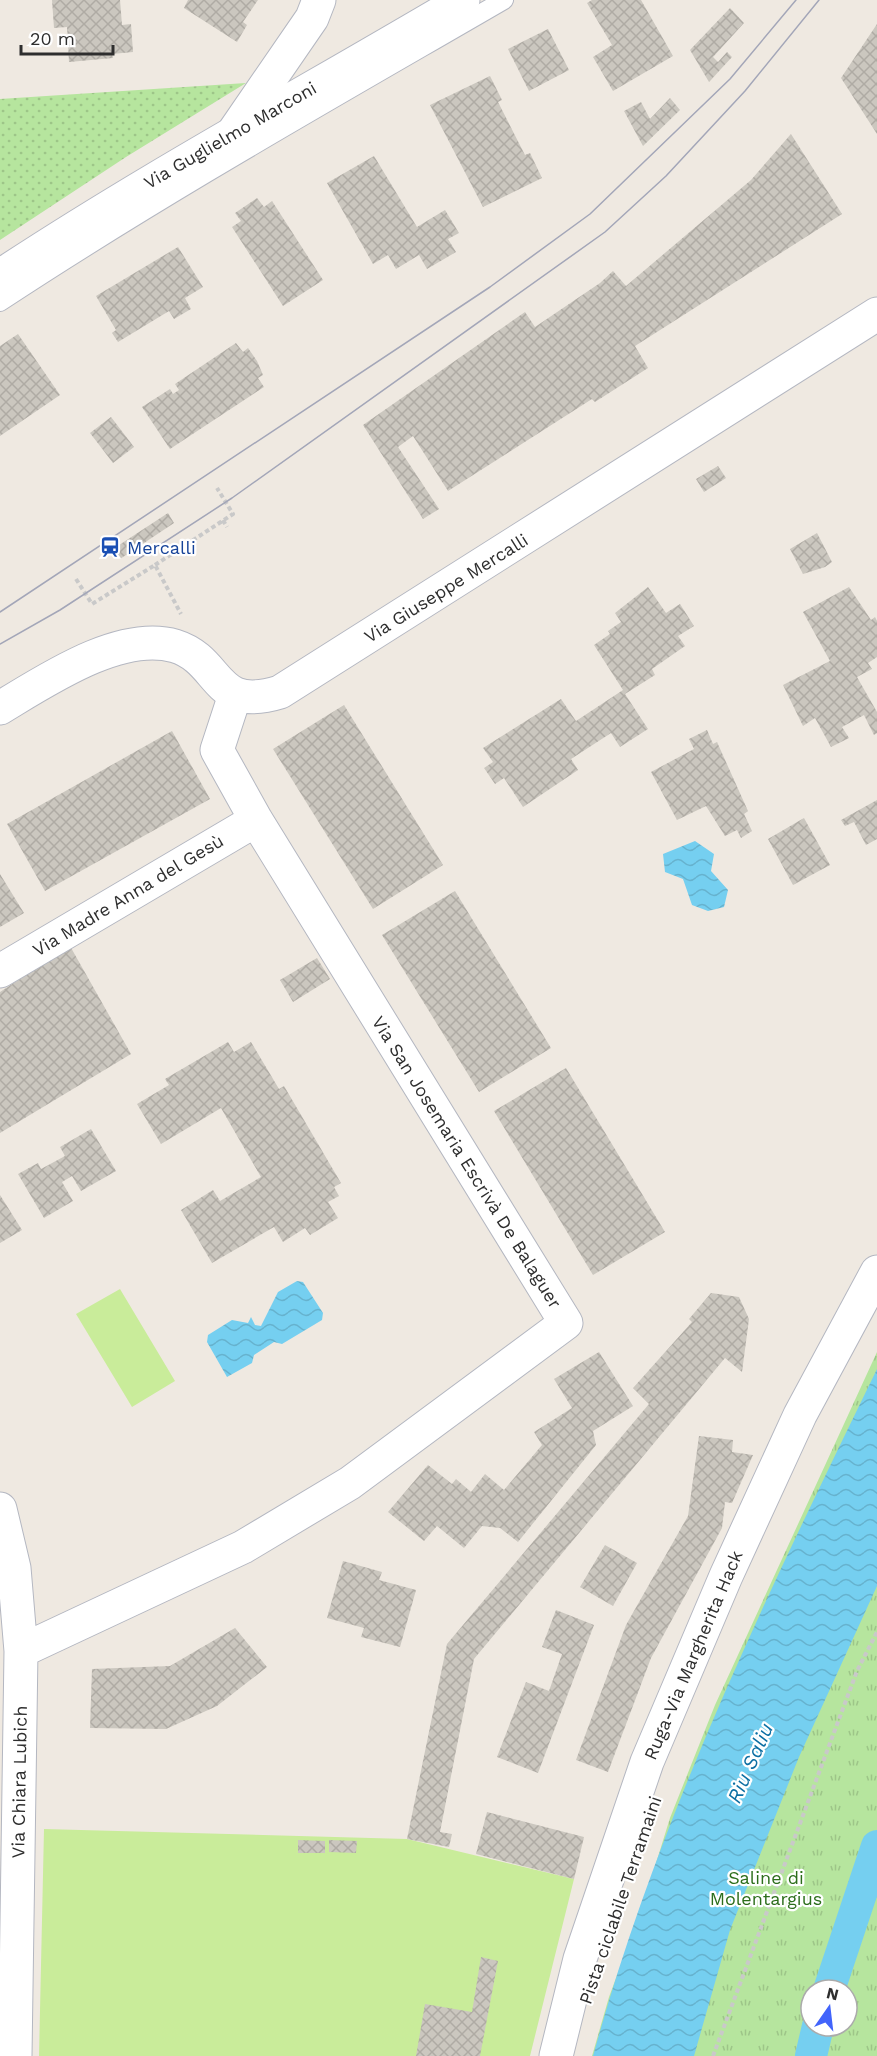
<svg xmlns="http://www.w3.org/2000/svg" width="877" height="2056" font-family="'Work Sans',sans-serif">
	<defs>
		<pattern id="grass-dots" width="8" height="8" patternUnits="userSpaceOnUse" patternTransform="scale(1.5)"><rect width="8" height="8" fill="#b6e59e"/><path d="M2 2h.1M6 6h.1" fill="none" stroke="#9dc588" stroke-width="1.8" stroke-linecap="round"/></pattern>
		<pattern id="park-tufts" width="24" height="20" patternUnits="userSpaceOnUse" patternTransform="scale(1.5)"><rect width="24" height="20" fill="#b6e59e"/><path d="M3 7l-1-3M5 7V3M7 7l1-3M15 17l-1-3M17 17v-4M19 17l1-3" fill="none" stroke="#9dc588"/></pattern>
		<pattern id="water-waves" width="16" height="10" patternUnits="userSpaceOnUse" patternTransform="scale(1.5)"><rect width="16" height="10" fill="#75cff0"/><path d="M0 5q4-4 8 0t8 0" fill="none" stroke="#66b2ce"/></pattern>
		<pattern id="building-cross-hatch" width="8" height="8" patternUnits="userSpaceOnUse" patternTransform="scale(1.5)"><rect width="8" height="8" fill="#cbc7bf"/><path d="M0 0l8 8M0 8l8-8" fill="none" stroke="#afaba4"/></pattern>
	</defs>
	<rect width="100%" height="100%" fill="#efe9e1"/>
	<!-- grass -->
	<path fill="url(#grass-dots)" d="M246,83l-120,74 -126,83v-141z"/>
	<!-- park -->
	<path fill="url(#park-tufts)" fill-rule="evenodd" d="M877,1352v704h-285l17,-59 34,-92 27,-87 45,-113zM811,1990h36v36h-36z"/>
	<!-- pitch -->
	<path fill="#c9ec9a" d="M120,1289l55,92 -43,26 -56,-93z
		M44,1829l363,10 167,40 -44,177h-491z"/>
	<!-- water -->
	<path fill="url(#water-waves)" d="M695,841l19,13 -3,17 17,19 -4,17 -16,4 -16,-6 -9,-26 -18,-7 -2,-18z
		M297,1281l6,1 20,31 -1,7 -40,24 -8,-2 -20,13 -2,8 -25,14 -20,-35 1,-7 24,-15 16,3 3,-6 4,8 6,1 17,-34z
		M877,1369v217l-78,171 -69,173 -36,126h-101c66,-241 175,-463 284,-687z"/>
	<g fill="none" stroke-linecap="round" stroke-linejoin="round">
		<!-- canal -->
		<path stroke="#75cff0" stroke-width="32" d="M829,1990l48,-144
			M811,2056l7,-30"/>
	</g>
	<!-- building -->
	<path fill="url(#building-cross-hatch)" d="M52,0h68l2,25 9,-1 2,28 -21,2 1,4 -44,4 -2,-35 -13,1z
		M188,0h70l-15,22 4,3 -10,17 -53,-34z
		M592,0h49l32,56 -60,35 -20,-34 19,-12 -25,-42z
		M730,8l14,15 -31,34 5,5 9,-10 5,5 -23,25 -19,-32z
		M877,24v110l-36,-56z
		M548,29l21,41 -40,21 -21,-42z
		M490,76l12,24 -4,2 27,53 5,-2 12,25 -59,29 -53,-102z
		M670,98l10,12 -37,36 -19,-35 17,-9 9,17z
		M791,134l51,80 -207,132 13,22 -53,34 -3,-3 -144,92 -35,-55 -15,11 41,62 -16,10 -60,-94 162,-113 10,15 65,-44 13,-12 13,15 125,-106z
		M374,156l43,71 28,-17 14,23 -11,6 8,13 -29,17 -8,-14 -23,14 -8,-14 -15,9 -46,-81z
		M257,198l7,9 8,-6 51,79 -40,26 -51,-79 9,-6 -6,-8z
		M178,247l25,40 -18,11 6,11 -17,10 -5,-8 -51,31 -6,-9 4,-3 -20,-34z
		M18,334l42,61 -60,41v-90z
		M236,343l7,9 5,-4 9,13 6,14 -5,3 6,9 -94,62 -28,-42 28,-18 3,5 6,-4 -4,-6z
		M111,417l23,30 -21,16 -23,-30z
		M718,466l8,12 -22,14 -8,-13z
		M168,513l6,10 -54,36 -7,-10z
		M817,533l15,29 -7,5 -22,7 -13,-25z
		M648,587l18,26 14,-9 14,22 -16,10 7,10 -33,23 3,6 -30,19 23,35 -28,18 -9,-14 -40,26 7,11 -55,37 -19,-29 -9,6 -11,-16 9,-6 -10,-14 78,-49 15,22 47,-31 -29,-45 16,-11 -2,-3 13,-9 -6,-9z
		M849,587l22,33 4,-3 2,4v36l-9,6 4,6 -15,8 20,35v21l-3,2 -10,-20 -22,12 7,11 -18,9 -16,-29 -12,8 -20,-41 47,-24 -27,-49z
		M344,705l99,160 -70,44 -100,-160z
		M707,730l6,14 4,-2 31,69 -4,3 8,17 -11,7 -4,-8 -12,6 -19,-30 -29,14 -26,-48 43,-23 -5,-10z
		M172,731l38,68 -165,92 -38,-67z
		M877,800v39l-11,6 -12,-23 -9,4 -4,-6z
		M804,818l26,47 -37,20 -25,-46z
		M0,874l24,39 -24,14z
		M455,891l96,157 -72,44 -97,-157z
		M70,946l61,108 -131,79v-141z
		M317,958l13,21 -37,23 -13,-22z
		M228,1042l6,10 17,-10 28,47 5,-3 57,97 -7,4 5,9 -11,6 10,16 -28,17 -5,-7 -22,14 -9,-15 -62,36 -31,-53 32,-20 7,11 41,-24 -40,-69 -60,36 -24,-40 32,-19 -4,-6z
		M566,1068l99,164 -72,43 -99,-164z
		M91,1129l25,42 -35,20 -9,-15 -10,6 11,19 -29,17 -26,-44 20,-11 3,6 24,-13 -5,-9z
		M0,1195l22,35 -22,13z
		M711,1293l28,4 10,22 -7,53 -17,-14 -251,301 -34,173 12,2 -3,13 -42,-8 40,-195 202,-240 -16,-16 59,-66 -3,-3z
		M599,1352l34,54 -40,25 3,14 -78,97 -18,-14 -18,-2 -18,22 -27,-22 -13,15 -36,-29 40,-47 24,19 4,-5 15,13 14,-18 19,16 38,-45 -8,-13 38,-24 -18,-29z
		M699,1436l34,4 -1,12 21,3 -21,48 -7,-1 -3,26 -71,130 -43,114 -32,-12 50,-135 62,-109z
		M605,1545l32,18 -24,43 -33,-19z
		M343,1561l39,11 -3,8 37,10 -16,57 -39,-10 3,-9 -37,-10z
		M556,1610l38,15 -56,148 -41,-16 29,-75 23,9 13,-37 -20,-7z
		M235,1628l32,39 -50,39 -51,23 -76,-1 2,-59 78,-3z
		M487,1812l97,25 -10,42 -98,-25z
		M298,1840l27,1v12h-27z
		M329,1840l28,1 -1,12 -27,-1z
		M481,1957l17,4 -18,95h-64l9,-52 47,8z"/>
	<g fill="none" stroke-linecap="round" stroke-linejoin="round">
		<!-- service casing -->
		<g stroke="#b4b7c1" stroke-width="20">
			<path id="service" d="M0,302c164,-108 335,-204 504,-302"/>
		</g>
		<!-- minor casing -->
		<g stroke="#b4b7c1" stroke-width="35">
			<path id="minor" d="M235,130l77,-112 7,-18
				M0,971l256,-151
				M0,1509l14,59 7,83 -6,405
				M21,1651l222,-104 107,-64 216,-160 -310,-503 -39,-70 18,-55"/>
		</g>
		<!-- tertiary casing -->
		<g stroke="#b4b7c1" stroke-width="35">
			<path id="tertiary" d="M0,708c45,-27 120,-78 175,-62 48,15 37,67 105,46l597,-378"/>
		</g>
		<!-- secondary casing -->
		<g stroke="#b4b7c1" stroke-width="35">
			<path id="secondary" d="M0,276c150,-99 308,-184 463,-276
				M556,2056l24,-97 67,-197 79,-186 74,-161 77,-143"/>
		</g>
		<!-- path -->
		<path stroke="#c9c9c9" stroke-width="4" stroke-dasharray="4.5 3" stroke-linecap="butt" d="M223,520l4,7
			M155,565l78,-51 -16,-26
			M76,579l16,25 63,-39 26,49
			M713,2056l144,-385 20,-39"/>
		<!-- service -->
		<use href="#service" stroke="#fff" stroke-width="18"/>
		<!-- minor -->
		<use href="#minor" stroke="#fff" stroke-width="33"/>
		<!-- tertiary -->
		<use href="#tertiary" stroke="#fff" stroke-width="33"/>
		<!-- secondary -->
		<use href="#secondary" stroke="#fff" stroke-width="33"/>
		<!-- tram -->
		<path stroke="#a3a6b8" stroke-width="1.5" d="M0,612l490,-325 100,-73 140,-135 66,-79
			M0,644l60,-34 172,-112 373,-266 61,-56 79,-85 74,-91"/>
	</g>
	<!-- icons -->
	<defs>
		<g id="station-bare" transform="scale(1.62)"><path d="M-3-6H3Q5-6 5-4V2Q5 4 3 4L4.5 6H3L1.5 4h-3L-3 6H-4.5L-3 4Q-5 4-5 2V-4Q-5-6-3-6ZM-3.5-4v3h7v-3ZM-3.5 1v1.5H-2V1ZM2 1v1.5H3.5V1Z" fill="#1a4fb4" stroke="#fff" stroke-width="2.5" paint-order="stroke"/></g>
	</defs>
	<g fill-rule="evenodd">
		<use href="#station-bare" x="110" y="547"/>
	</g>
	<g text-anchor="middle" dominant-baseline="central" stroke-width="4.5" stroke-linejoin="round" paint-order="stroke">
		<!-- street labels -->
		<g font-size="18" fill="#2e2e2e" stroke="#fff">
			<text transform="translate(230 135) rotate(-30)">Via Guglielmo Marconi</text>
			<text transform="translate(446 588) rotate(-32)">Via Giuseppe Mercalli</text>
			<text transform="translate(128 895) rotate(-31)">Via Madre Anna del Gesù</text>
			<text transform="translate(467 1162) rotate(58)">Via San Josemaria Escrivà De Balaguer</text>
			<text transform="translate(693 1655) rotate(-67)">Ruga-Via Margherita Hack</text>
			<text transform="translate(19 1782) rotate(-89)">Via Chiara Lubich</text>
			<text transform="translate(620 1900) rotate(-71)">Pista ciclabile Terramaini</text>
		</g>
		<!-- transit labels -->
		<g font-size="18" fill="#164399" stroke="#fff" text-anchor="start">
			<text x="127" y="547">Mercalli</text>
		</g>
		<!-- park labels -->
		<g font-size="18" fill="#2c6e1b" stroke="#fff">
			<text x="766" y="1877">Saline di<tspan x="766" dy="21">Molentargius</tspan></text>
		</g>
		<!-- water labels -->
		<g font-size="20" font-style="italic" fill="#0d6fa3" stroke="#fff">
			<text transform="translate(750 1763) rotate(-66)">Riu Saliu</text>
		</g>
	</g>
	<!-- north arrow -->
	<g transform="translate(829 2008) rotate(14)"><circle r="28" fill="#ffffff" stroke="#ababab" stroke-width="1.5"/>
	<path d="M0-4.5L10 22L0 15L-10 22Z" fill="#4264fb"/>
	<text y="-9" font-size="16" font-weight="bold" text-anchor="middle" fill="#2e2e2e">N</text>
	</g>
	<!-- scale -->
	<path d="M21 45v9h92v-9" fill="none" stroke="#2e2e2e" stroke-width="3"/>
	<text x="30" y="45" font-size="18" fill="#2e2e2e" stroke="#ffffff" stroke-width="4.5" paint-order="stroke">20 m</text>
</svg>
